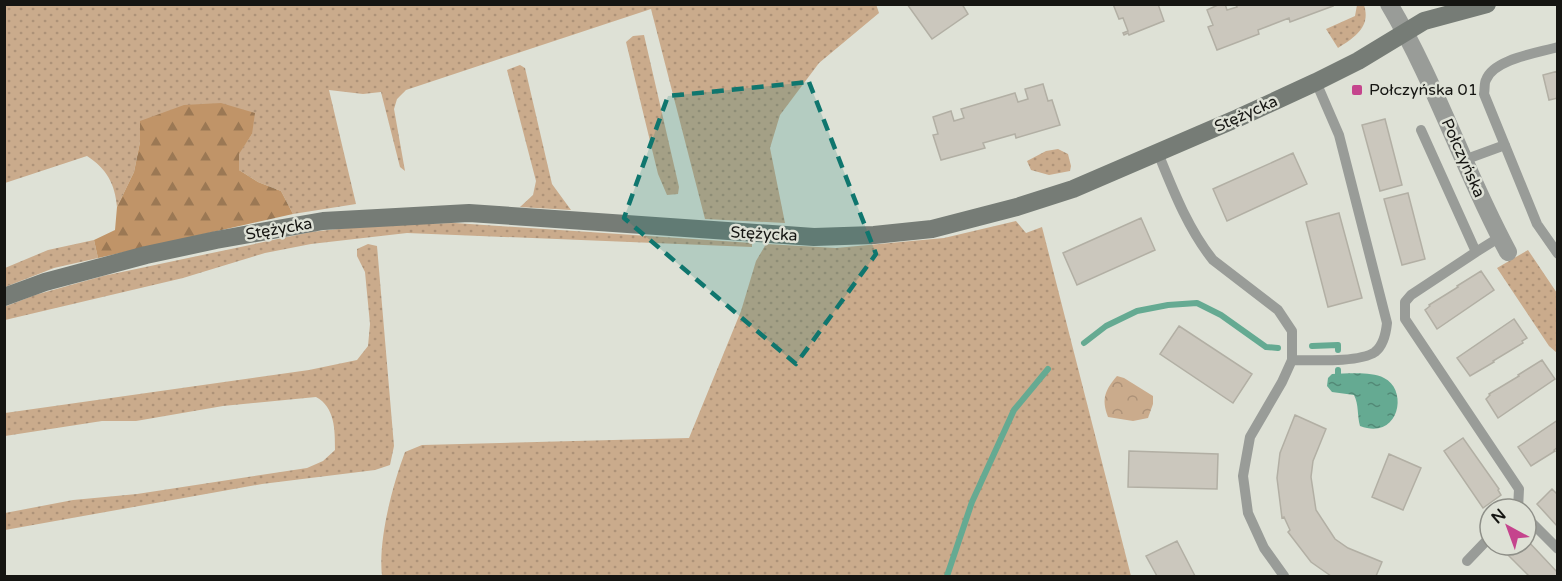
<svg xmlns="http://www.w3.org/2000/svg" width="1562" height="581" font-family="'Varela Round',sans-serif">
	<defs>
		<pattern id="grass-dots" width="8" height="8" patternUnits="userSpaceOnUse" patternTransform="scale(1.5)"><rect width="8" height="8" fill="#caab8c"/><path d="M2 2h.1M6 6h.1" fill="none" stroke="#ad9278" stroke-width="1.8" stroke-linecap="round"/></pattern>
		<pattern id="forest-firs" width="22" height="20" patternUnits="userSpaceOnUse" patternTransform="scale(1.5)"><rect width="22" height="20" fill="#c09468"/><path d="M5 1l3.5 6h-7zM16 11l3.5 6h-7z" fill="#9b7854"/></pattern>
		<pattern id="park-crowns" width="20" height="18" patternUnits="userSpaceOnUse" patternTransform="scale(1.5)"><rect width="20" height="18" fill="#caab8c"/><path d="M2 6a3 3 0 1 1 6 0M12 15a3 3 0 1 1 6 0" fill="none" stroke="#ad9278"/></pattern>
		<pattern id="water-ripples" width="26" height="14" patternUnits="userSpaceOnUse" patternTransform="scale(1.5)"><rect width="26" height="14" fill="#65aa92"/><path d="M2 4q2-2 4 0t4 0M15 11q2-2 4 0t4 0" fill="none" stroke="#528976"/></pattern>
	</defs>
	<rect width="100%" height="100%" fill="#dee1d6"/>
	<!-- grass -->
	<path fill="url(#grass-dots)" d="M876,4l3,9 -60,50 -39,52 -10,33 15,75 -80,-4 -54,-210 -245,81 -9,9 -3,10 11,62 -5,-4 -19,-75 -18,2 -34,-4 27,114 -63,10 -12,-23 -23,-9 -19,-12 -1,-16 14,-20 -112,-13v21l-6,30 -17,35c-2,-23 -10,-38 -30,-51l-82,27 -1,-178z
		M1357,5h7c7,22 -9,32 -26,43l-12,-19 29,-13z
		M644,35l35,152 -1,7 -11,1 -9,-21 -32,-132 7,-6z
		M520,65l5,3 27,116 19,26 -51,-3 13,-12 3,-14 -29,-111z
		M1058,149l10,5 3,12 -1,5 -21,4 -18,-5 -4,-9 19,-10z
		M1016,221l10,12 16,-6 89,349h-749c-4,-36 10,-89 23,-124l17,-7 267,-7 52,-127 15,-50 10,-17 70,4 108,-10z
		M455,223l297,20v4l-345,-14 -96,11 -46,9 -82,25 -178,42 -1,-13 31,-12 68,-19 208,-44 63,-7z
		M94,240l4,18 -44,10 -49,19v-19l43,-18z
		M368,244l9,2 17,200 -4,19 -15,5 -113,14 -257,46v-17l68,-13 64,-6 170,-26 16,-7 12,-11c0,-20 0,-43 -19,-53l-93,9 -87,15h-34l-97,15v-23l304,-43 48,-10 11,-14 2,-22 -5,-52 -8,-16v-7z
		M1528,250l29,43v60l-8,-7 -52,-78z"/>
	<!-- forest -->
	<path fill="url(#forest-firs)" d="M221,103l34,10 -3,21 -13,20v16l19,12 23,9 12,23 -195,44 -4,-18 21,-10 2,-23 17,-35 6,-30v-21l44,-16z"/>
	<!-- park -->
	<path fill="url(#park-crowns)" d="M1117,376l7,2 29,18v8l-5,14 -15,3 -25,-4c-7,-18 -3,-27 9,-41z"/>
	<!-- water -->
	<path fill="url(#water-ripples)" d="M1332,374c15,0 38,-3 52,4 25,12 15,63 -24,48 -3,-11 -1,-21 -6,-31l-22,-3 -5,-6 1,-8z"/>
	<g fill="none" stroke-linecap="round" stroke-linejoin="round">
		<!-- stream -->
		<path stroke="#65aa92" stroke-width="6" d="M1084,343l22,-17 31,-15 31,-6 29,-2 24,12 45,32 12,1
			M1312,346l26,-1v5
			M1338,374v-4
			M947,576l25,-74 42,-92 34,-41"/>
	</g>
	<!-- building -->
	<path fill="#cbc7bd" stroke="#b2afa4" stroke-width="1.5" d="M907,4h55l6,10 -36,25z
		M1113,4h45l6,17 -35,14 -1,-2 -4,2 -1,-2 5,-2 -5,-13 -4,1z
		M1220,4h5l2,6 10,-3 -1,-3h96l1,2 -43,16 -1,-4 -31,12 1,4 -42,16 -9,-23 5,-2 -6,-15z
		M1558,71v27l-9,2 -6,-25z
		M1043,84l5,17 4,-1 8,25 -44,13 -1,-4 -32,9 2,5 -44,12 -8,-25 5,-1 -5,-17 18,-6 3,10 10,-3 -3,-9 54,-16 3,9 10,-3 -3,-10z
		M1385,119l17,66 -22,6 -18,-66z
		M1293,153l14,31 -80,37 -14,-32z
		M1408,193l17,66 -23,6 -18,-66z
		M1339,213l23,85 -34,9 -22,-85z
		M1141,218l14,32 -78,35 -14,-32z
		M1481,271l13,19 -57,39 -12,-19 5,-4 -1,-1 29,-18 -1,-1z
		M1514,319l13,19 -5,3 1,2 -30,18 1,1 -24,14 -13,-18z
		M1179,326l73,48 -19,29 -73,-49z
		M1542,360l13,19 -57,39 -12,-19 4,-4 -1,-1 30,-18 -1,-1z
		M1295,415l31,14 -13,32 -2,16 5,33 19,29 13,9 34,14 -6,14h-45l-20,-14 -23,-30 2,-2 -6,-13 -2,1 -5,-40 3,-25z
		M1558,420v27l-4,3 1,1 -24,15 -13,-19z
		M1463,438l36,51 -1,1 3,5 -18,13 -39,-57z
		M1129,451l89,3 -1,35 -89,-2z
		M1389,454l32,14 -18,42 -31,-13z
		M1552,489l6,6v32l-21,-23z
		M1526,539l32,34v3h-29l-26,-26 2,-1 -5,-4h26z
		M1177,541l18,35h-38l-11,-20z"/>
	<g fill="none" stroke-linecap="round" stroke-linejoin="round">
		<!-- lane -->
		<path stroke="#999c98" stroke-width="10" d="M1558,47c-20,6 -65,12 -72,33 -2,3 -1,10 -2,14l53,130 21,30
			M1421,130l55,122 -65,43 -6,7v17l114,170 -1,20
			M1158,153c15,37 30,76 55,107l65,50 14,21v29l-10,22 -32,55 -7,39 5,37 16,35 20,28
			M1464,160l41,-15
			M1476,252l24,-15
			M1292,360c20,0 67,3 83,-8 9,-7 11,-19 12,-29l-48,-188 -23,-53
			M1526,517l32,32
			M1467,561l23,-24"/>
		<!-- street -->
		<path stroke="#999c98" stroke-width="18" d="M1389,4c47,79 75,167 119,248"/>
		<!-- secondary -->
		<path stroke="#767c76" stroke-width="18" d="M4,297l41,-15 101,-27 70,-15 107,-19 146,-8 345,24 60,-2 58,-6 85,-22 56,-18 165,-71 78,-36 42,-21 66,-40 63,-17"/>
	</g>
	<!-- marked area -->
	<path fill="#0f766e" fill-opacity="0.2" stroke="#0f766e" stroke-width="4.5" stroke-dasharray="12 8" stroke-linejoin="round" d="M809,82l67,172 -80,110 -172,-146 44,-122z"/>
	<!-- markers -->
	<rect fill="#c5448d" stroke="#dee1d6" stroke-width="2" x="1351" y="84" width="12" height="12" rx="3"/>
	<g text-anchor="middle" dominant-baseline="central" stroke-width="5" stroke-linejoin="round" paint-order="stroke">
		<!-- poi labels -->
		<g font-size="16" fill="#151512" stroke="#dee1d6" text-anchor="start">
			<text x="1369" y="90">Połczyńska 01</text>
		</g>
		<!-- street labels -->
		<g font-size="16" fill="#151512" stroke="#dee1d6">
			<text transform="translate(1246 114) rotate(-24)">Stężycka</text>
			<text transform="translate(1463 158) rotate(66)">Połczyńska</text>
			<text transform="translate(279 229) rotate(-10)">Stężycka</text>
			<text transform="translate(764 234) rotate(3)">Stężycka</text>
		</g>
	</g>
	<!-- border -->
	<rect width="1562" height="581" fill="none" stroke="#151512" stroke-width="12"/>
	<!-- north arrow -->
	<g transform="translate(1508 527) rotate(319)"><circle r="28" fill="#dee1d6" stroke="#8e8f88" stroke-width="1.5"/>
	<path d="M0-4.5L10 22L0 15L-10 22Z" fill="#c5448d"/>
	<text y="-9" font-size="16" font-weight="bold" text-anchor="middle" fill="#151512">N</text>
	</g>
</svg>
